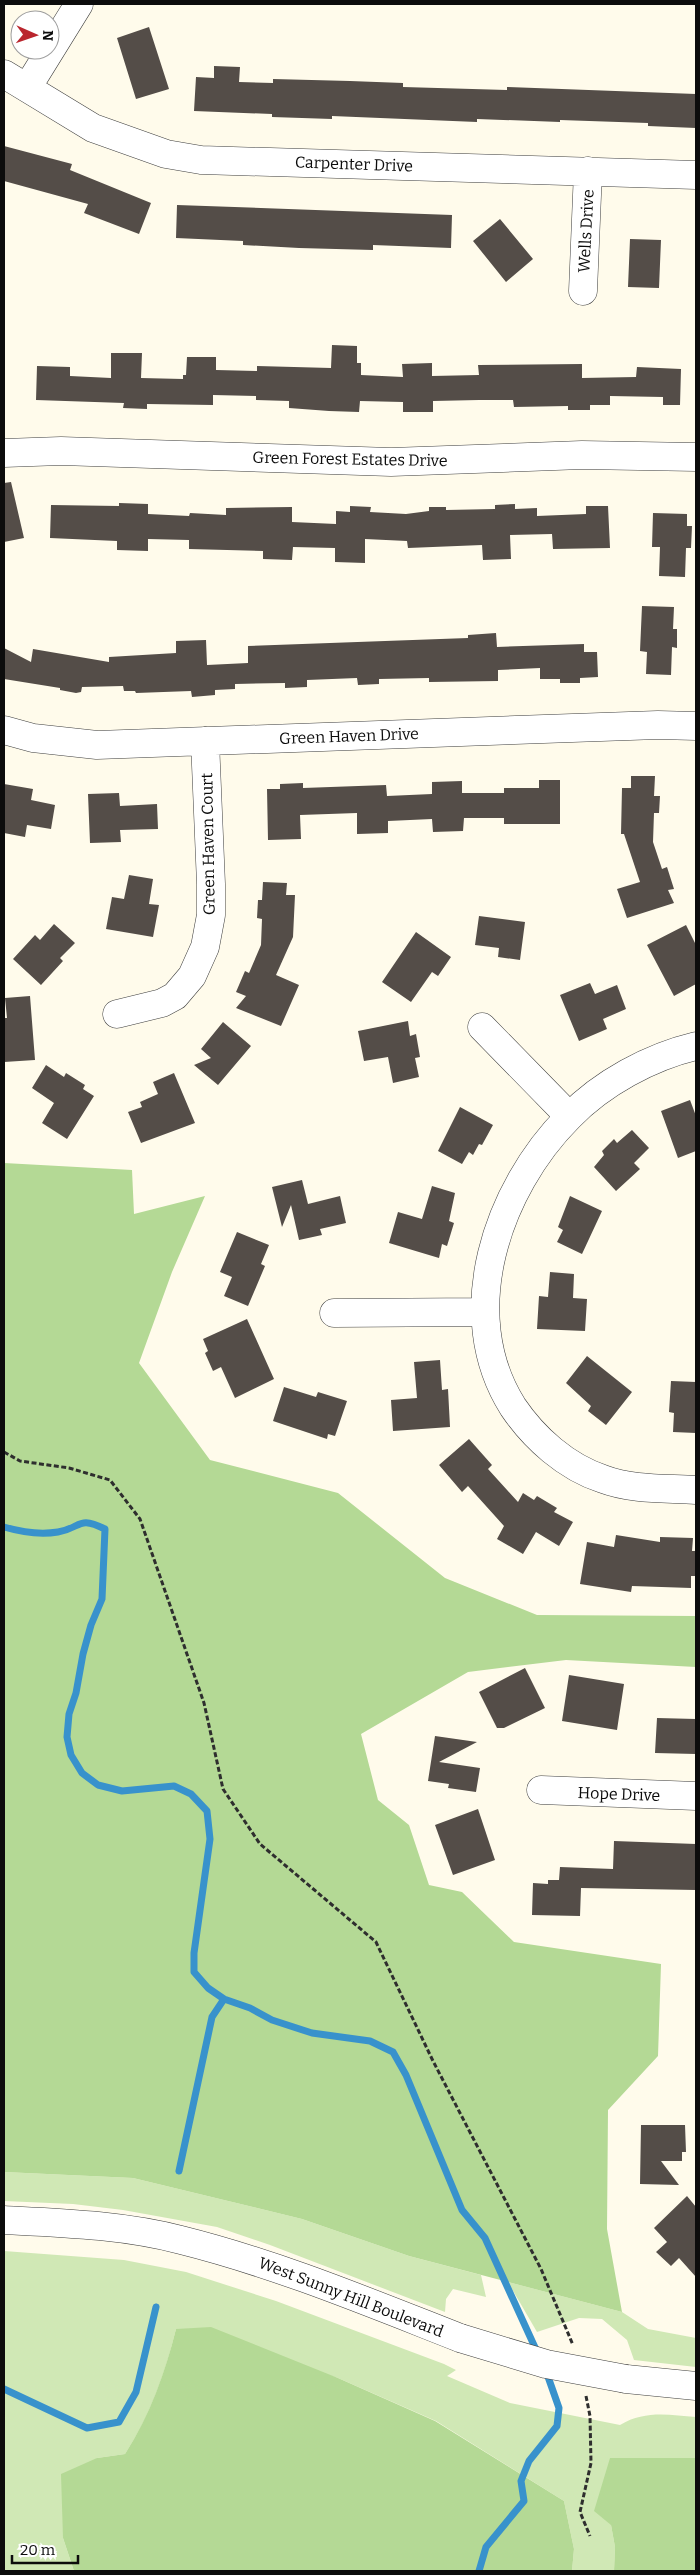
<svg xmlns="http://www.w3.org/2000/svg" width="700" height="2575" font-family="Bitter,serif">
	<rect width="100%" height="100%" fill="#fffbeb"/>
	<!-- green -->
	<path fill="#d0e8b5" d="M4,2172l129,6 169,41 107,37 72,19 5,22 -33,-8 -7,10 -1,13 -175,-67 -53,-18 -94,-17 -50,-6 -69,-3z
		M4,2251l120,9 62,12 90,29 168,63 12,6 -9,6 63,27 110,22c25,-15 49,-10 76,-8v41h-86l1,67 4,22 -1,24h-42l2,-22 -10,-48 -128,-80 -98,-43 -162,-49c-11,45 -26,87 -51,125l-28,4 -34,80 11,33h-70z
		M508,2282l114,30 26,17 48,9v29l-62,-7 -7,-20 -25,-21 -23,-1 -42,14z"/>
	<!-- forest -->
	<path fill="#b4d995" d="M4,1163l128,7 2,44 71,-18 -33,76 -33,91 71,97 128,33 107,85 92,37 159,1v51l-130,-7 -98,12 -107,62 17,66 31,25 20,60 33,7 52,50 147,22 -3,92 -50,54 -1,119 15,83 -213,-56 -107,-37 -169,-41 -129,-6z
		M211,2327l127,51 97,43 129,80 10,48 -2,22h-498l-11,-33 -2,-64 36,-16 28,-4c25,-39 40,-81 51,-125z
		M610,2458h86v113h-82l1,-24 -4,-22 -17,-14z"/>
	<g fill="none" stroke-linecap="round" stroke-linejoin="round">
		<!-- stream -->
		<path stroke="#3892cc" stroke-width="7" d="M4,1527c17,5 36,8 54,5 24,-4 19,-17 47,-3l-3,70 -11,26 -8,29 -7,39 -7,21 -2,23 4,18 11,18 16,12 24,6 52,-5 17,8 16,17 3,28 -16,114v19l14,16 16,11 26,9 22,12 40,13 58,8 23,11 13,23 56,135 23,28 53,116
			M179,2171l33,-154 12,-18
			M4,2389l83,39 32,-6 17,-30 20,-85
			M479,2571l7,-24 38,-46 -3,-20 8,-20 28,-35 2,-18 -13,-37"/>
	</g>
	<!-- building -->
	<path fill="#544d48" d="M149,27l20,62 -33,10 -19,-61z
		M214,66l26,1 -1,15 34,1v-4l77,2 53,2v4l104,3v-3l189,7v34l-48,-2v-3l-88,-3v2l-83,-3v3l-145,-6v3l-60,-2v-3l-78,-3 2,-34 18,1z
		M4,146l68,18 -2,6 81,33 -12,31 -55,-21 4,-9 -84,-23z
		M177,205l275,10 -1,33 -78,-3v5l-74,-2 -56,-3v-4l-67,-3z
		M500,219l33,40 -27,23 -33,-41z
		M630,239l31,1 -2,48 -31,-1z
		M332,345l25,1v17h4v12l42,2 -1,-13 30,-1v13l47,-1 -1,-10 104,-1v14l54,-1 1,-10 44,2 -1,36h-17v-8l-53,-1v9h-20v5h-22v-4l-54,1 -1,-7h-34l-46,1v11h-30v-10l-43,-1 -1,11 -30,-1 -40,-3v-7l-33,-1v-4l-43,-1v10l-66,-1v5l-24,-1 1,-5 -88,-3 1,-34 33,1v9l41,2v-25h31l-1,25 42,1v-4h3l1,-18h29v13l41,1v-5l74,2z
		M11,482l13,56 -20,4v-59z
		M119,503l29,1v10l41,2 1,-3 36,2v-7l66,-1v15l44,2v-13l14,1v-6l21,1 -1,5 36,2 23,-3v-4h17v3l49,-1v-4l20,-1v5l22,-1v8l49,-2v-8h22l2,42 -57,1 -1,-15 -42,1 1,24 -28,1 -1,-15 -74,3 -1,-7 -42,-2v24l-30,-1v-14l-42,-1 -1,13 -29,-1v-8l-74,-2v-9l-41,-1v12l-31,-1v-9l-67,-3 1,-33 68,1z
		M653,513l34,1v12h5l-1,22h-5l-1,29 -26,-1 1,-29h-8z
		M642,606l32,1 -1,22h4v19l-5,-1 -1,28 -25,-1 1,-22 -7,-1z
		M496,633l1,14 87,-3v8h13l1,25 -18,1v5h-20v-4h-20v-11l-42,2v11l-69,1v-4l-50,1v5l-21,1 -1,-7 -50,2v7l-22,1v-5l-50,1v5l-20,1v5l-23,2 -1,-6 -55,2 -1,-2h-11l-1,-5 -41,1 -1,5 -5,1 -16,-3v-2l-56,-9v-31l27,14 2,-13 76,13v-5l67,-4v-12l30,-1 1,25 41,-2v-17l220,-8v-3z
		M631,776h24l-1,20h6l-1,17h-5l-1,29 9,27 5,-2 7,22 -6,1 6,13 -47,15 -10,-29 23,-7 -16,-48h-3l1,-46h9z
		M539,780h21v44h-56v-6h-40l-1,13 -30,1 -1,-13 -44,2v12l-31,1v-21l-57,2 1,24 -33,1 -1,-51h13v-5l23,-1v5l83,-3 1,11 45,-2v-12l30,-1v12h42v-5h35z
		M4,784l29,5 -2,11 24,5 -4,24 -24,-4 -2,12 -21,-4z
		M119,793l1,13 37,-2 1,25 -38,1 1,12 -31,1 -2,-49z
		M129,875l24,4 -4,25 10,1 -6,32 -47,-8 6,-32 12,2z
		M263,882l24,1 -1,12h9l-2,42 -17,38 23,10 -18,41 -45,-18 10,-12 -10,-4 9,-21 4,2 12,-28 1,-26 -5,-1 1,-18h4z
		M479,916l46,6 -5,38 -22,-3 1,-9 -24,-3z
		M54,924l21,19 -15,15 3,3 -22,24 -28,-26 22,-24 5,5z
		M686,925l10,20v39l-22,12 -27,-51z
		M416,932l35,25 -13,19 -6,-4 -21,30 -29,-20z
		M590,983l5,11 22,-9 9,24 -23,10 4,10 -28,12 -19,-46z
		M30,996l5,64 -31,2v-44h3l-2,-20z
		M408,1021l2,15 6,-2 4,23 -5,1 4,19 -26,6 -5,-26 -24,4 -6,-30z
		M223,1022l28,24 -33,39 -24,-20 17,-7 -10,-9z
		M46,1065l18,12 2,-4 19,12 -2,4 11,7 -27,43 -25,-16 12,-20 -22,-15z
		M174,1073l21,50 -54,20 -13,-31 14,-5 -2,-5 18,-8 -5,-12z
		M690,1100l6,16v35l-18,7 -17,-47z
		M460,1107l33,18 -11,20 -3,-1 -6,11 -4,-3 -7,12 -24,-13z
		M632,1130l17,18 -15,15 6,6 -24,22 -22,-24 10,-12 -2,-4 12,-12 3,4z
		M302,1180l6,24 32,-8 6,27 -26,6 2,6 -23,5 -8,-35 -9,22 -10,-40z
		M432,1186l23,7 -6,28 5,2 -7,23 -5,-2 -3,14 -50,-15 9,-31 24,7z
		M570,1196l32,15 -20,43 -25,-12 6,-12 -5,-3z
		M237,1232l32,13 -8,19 4,2 -17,40 -24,-10 8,-19 -12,-5z
		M550,1272l24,2 -1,24 14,1 -2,32 -48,-2 2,-33 9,1z
		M247,1319l27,60 -39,19 -14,-31 -8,4 -8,-18 3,-2 -5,-12z
		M587,1356l45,36 -26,33 -18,-14 3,-5 -25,-23z
		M440,1360l2,30 6,-1 2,38 -57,4 -2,-31 26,-2 -3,-36z
		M671,1381l25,1v51l-23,-1 1,-19 -5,-1z
		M284,1387l32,10 2,-5 29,9 -12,35 -7,-2 -1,5 -54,-18z
		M469,1439l23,26 -4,4 30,33 5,-9 11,7 3,-4 20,12 -3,4 19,10 -14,24 -23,-14 -13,22 -26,-15 7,-13 -36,-40 -6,6 -23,-27z
		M616,1535l44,7v-5l33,1 -1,13h4v25h-5v12l-59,-2 -1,6 -51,-8 7,-42 27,5z
		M525,1668l20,40 -41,20h-7l-18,-36z
		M569,1675l55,9 -7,46 -55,-9z
		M657,1718l39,1v35l-41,-1z
		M435,1736l42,6 -38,20 41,6 -4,24 -28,-4 1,-4 -21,-3z
		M478,1809l17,51 -42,15 -18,-50z
		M614,1841l82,3v46l-115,-2 -1,28 -48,-1 1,-32 15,1v-4h11l1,-13 53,2z
		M641,2125h44l1,27h-4v9h-21l18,24 -39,-1z
		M687,2196l9,11v70l-17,-19 -8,8 -15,-14 11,-10 -13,-14z"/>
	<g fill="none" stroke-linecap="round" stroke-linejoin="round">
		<!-- minor casing -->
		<g stroke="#3f3f3f" stroke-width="29">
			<path id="minor" d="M4,74l89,54 73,26 35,6 495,15
				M27,88l52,-84
				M583,291l5,-120
				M4,453l57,-2 330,11 191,-7 114,2
				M4,730l29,8 64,7 561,-20 38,1
				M117,1014l45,-11 13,-7 17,-20 13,-29 6,-32v-31l-6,-143
				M482,1027l87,89
				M696,1046c-46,11 -94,37 -127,71 -72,72 -115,197 -56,290 21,31 53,60 90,72 29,11 62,9 93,11
				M334,1313l150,-1
				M541,1790l155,6
				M4,2220c59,3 120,5 177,20 96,24 187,62 279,98
				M626,2379l70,7"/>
		</g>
		<!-- path -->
		<path stroke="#2e2e2e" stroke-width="3" stroke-dasharray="5 2.5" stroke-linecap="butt" d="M4,1452l16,9 49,7 41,12 30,39 64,184 19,86 37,55 116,98 57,119 108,208 32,76
			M586,2396l4,20 1,47 -11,49 10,24"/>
		<!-- minor -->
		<use href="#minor" stroke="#fff" stroke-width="28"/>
		<!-- minor-bridge casing -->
		<g stroke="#3f3f3f" stroke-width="29" stroke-linecap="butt">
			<path id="minor-bridge" d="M460,2338l86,26 80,15"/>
		</g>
		<!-- minor-bridge -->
		<use href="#minor-bridge" stroke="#fff" stroke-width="28"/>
	</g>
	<g text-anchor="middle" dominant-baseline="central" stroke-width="5" stroke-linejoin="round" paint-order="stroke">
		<!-- street labels -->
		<g font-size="16" fill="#0c0c0c" stroke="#fff">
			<text transform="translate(354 164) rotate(2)">Carpenter Drive</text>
			<text transform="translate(586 231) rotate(-87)">Wells Drive</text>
			<text transform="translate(350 459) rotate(1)">Green Forest Estates Drive</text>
			<text transform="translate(349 736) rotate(-2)">Green Haven Drive</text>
			<text transform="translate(208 844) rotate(-91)">Green Haven Court</text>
			<text transform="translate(619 1794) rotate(2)">Hope Drive</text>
			<text transform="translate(351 2297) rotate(21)">West Sunny Hill Boulevard</text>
		</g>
	</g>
	<!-- border -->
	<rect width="700" height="2575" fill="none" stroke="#0c0c0c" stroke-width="10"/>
	<!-- north arrow -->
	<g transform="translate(35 35) rotate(92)"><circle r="24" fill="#ffffff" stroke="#9e9e9e"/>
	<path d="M0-4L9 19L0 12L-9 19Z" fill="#ba262e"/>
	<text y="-8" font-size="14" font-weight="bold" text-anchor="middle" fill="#0c0c0c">N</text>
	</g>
	<!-- scale -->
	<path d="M12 2555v8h66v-8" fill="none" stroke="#0c0c0c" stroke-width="2.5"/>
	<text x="20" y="2555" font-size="15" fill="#0c0c0c" stroke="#ffffff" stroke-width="4" paint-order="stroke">20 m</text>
</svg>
